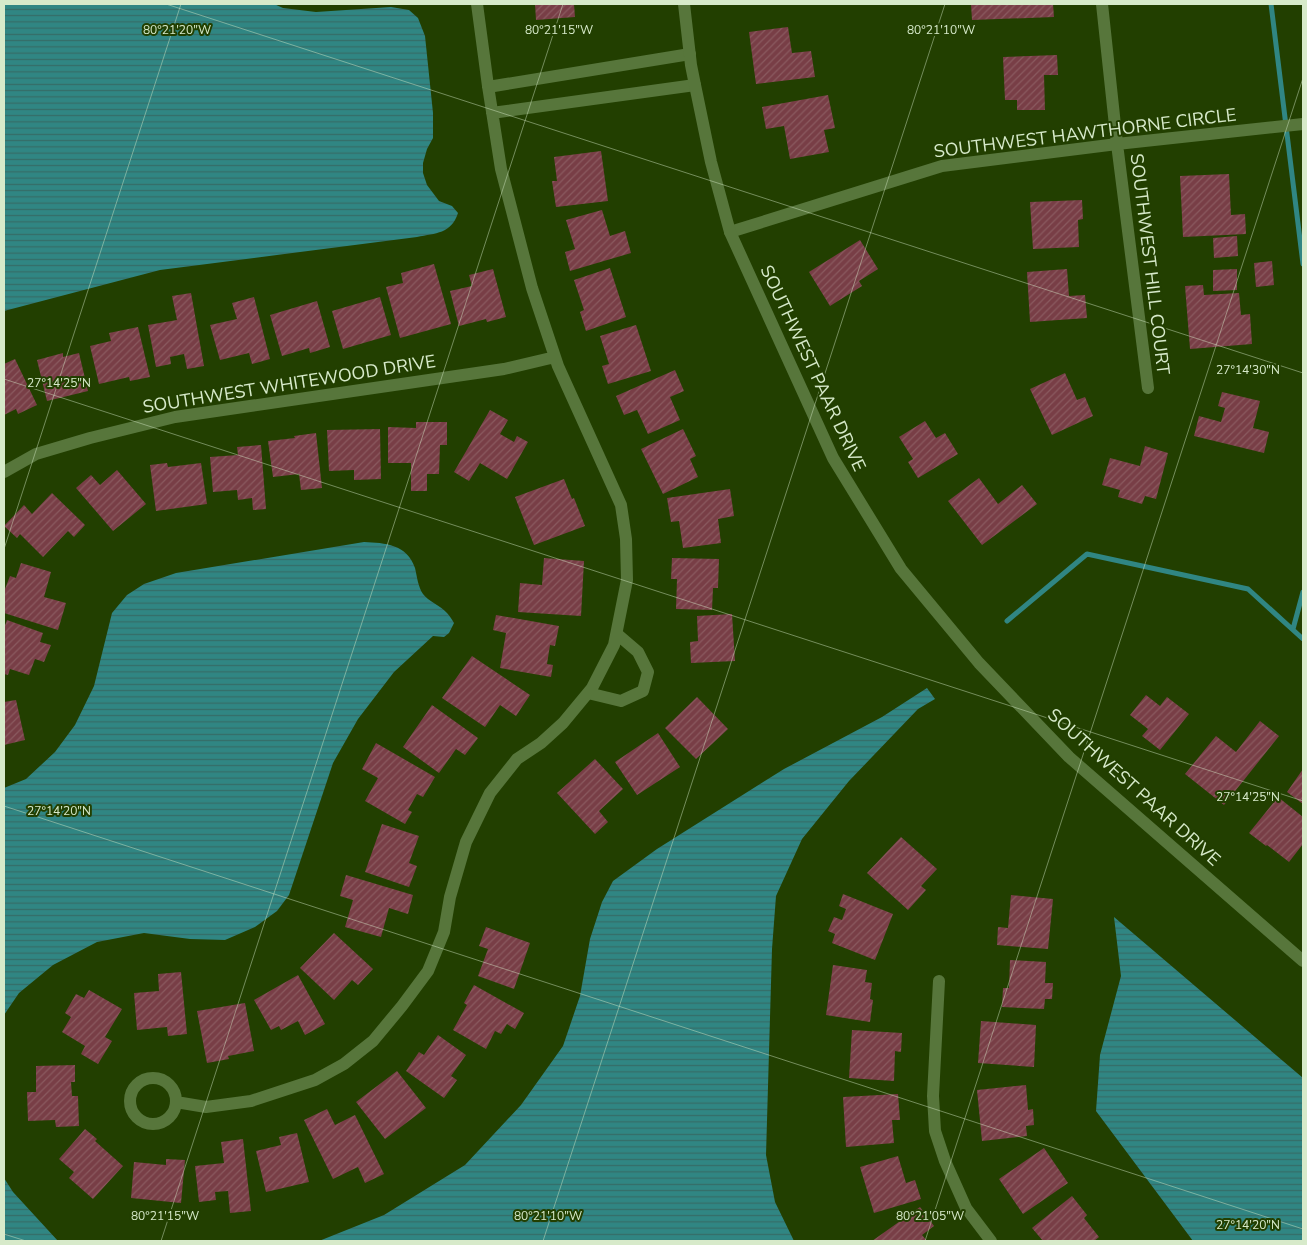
<svg xmlns="http://www.w3.org/2000/svg" width="1307" height="1245" font-family="'Nunito Sans',sans-serif">
	<defs>
		<pattern id="water-rules" width="6" height="5" patternUnits="userSpaceOnUse" patternTransform="scale(1.25)"><rect width="6" height="5" fill="#308683"/><path d="M0 2.5h6" fill="none" stroke="#366c67"/></pattern>
		<pattern id="building-hatch" width="6" height="6" patternUnits="userSpaceOnUse" patternTransform="scale(1.25)"><rect width="6" height="6" fill="#783e46"/><path d="M-1 1l2-2M0 6l6-6M5 7l2-2" fill="none" stroke="#8a5a5f"/></pattern>
	</defs>
	<rect width="100%" height="100%" fill="#223f00"/>
	<!-- water -->
	<path fill="url(#water-rules)" d="M4,4h270l9,4 33,4 75,-5 18,3 9,8 7,18 8,77v25l-6,11 -4,14v10l4,12 12,16 13,5 6,7c-7,21 -22,20 -41,24l-257,33 -156,41z
		M364,542c21,1 43,2 51,26 2,8 3,19 8,26 5,7 18,12 24,19 3,3 5,7 7,10l-5,10 -5,4 -11,-1 -39,36 -36,47 -25,44 -44,132 -12,16 -22,16 -30,13 -35,-1 -46,-6 -47,9 -44,23 -34,28 -15,22v-227l22,-9 29,-27 20,-27 19,-39 18,-73 15,-18 17,-11 32,-11z
		M927,688l8,11 -17,10 -69,72 -47,58 -26,57 -4,53 -6,206 9,47 19,39h-475l65,-26 81,-50 56,-60 42,-59 17,-50 10,-57 12,-37 11,-21 44,-32 127,-80 98,-52z
		M1114,917l189,161v163h-110l-97,-130 4,-56 21,-79z
		M4,1178l9,14 45,49h-54z"/>
	<g fill="none" stroke-linecap="round" stroke-linejoin="round">
		<!-- stream -->
		<path stroke="#308683" stroke-width="5" d="M1271,4l32,260
			M1007,621l80,-67 161,35 55,50
			M1293,629l10,-37"/>
	</g>
	<!-- building -->
	<path fill="url(#building-hatch)" d="M535,4h39l1,13 -39,3z
		M971,4h82l1,13 -82,3z
		M788,27l4,26 19,-2 4,26 -59,7 -7,-52z
		M1057,55l1,20h-14l1,35h-28v-10h-12l-2,-43z
		M828,95l7,33 -11,2 5,22 -39,7 -6,-33 -18,3 -4,-22z
		M601,151l7,50 -52,6 -4,-26h5l-3,-24z
		M1229,174l2,41 14,-1 1,20 -63,3 -3,-61z
		M1082,200l1,19 -5,1 1,27 -46,2 -3,-47z
		M602,210l8,26 15,-5 6,22 -61,18 -5,-19 10,-3 -9,-29z
		M1237,236l1,20 -24,2 -1,-20z
		M860,240l18,29 -19,12 3,5 -32,20 -21,-34z
		M1272,261l2,24 -18,2 -2,-24z
		M434,264l17,60 -51,14 -14,-51 17,-4 -2,-10z
		M610,268l16,49 -40,14 -6,-19 4,-2 -10,-30z
		M493,269l13,48 -19,5 -1,-3 -27,7 -9,-35 22,-5 -3,-11z
		M1067,269l2,27 16,-1 2,23 -57,4 -3,-50z
		M1237,269v21l-24,1v-21z
		M1203,285l1,10 35,-2 2,22 9,-1 2,30 -62,5 -5,-63z
		M191,293l13,73 -17,3 -3,-15 -14,3 1,7 -15,3 -8,-42 29,-5 -5,-24z
		M254,297l16,62 -18,5 -3,-11 -29,7 -10,-35 27,-6 -5,-16z
		M380,297l11,38 -48,14 -11,-38z
		M317,301l13,46 -20,6 -1,-5 -27,8 -12,-41z
		M636,325l15,46 -43,13 -6,-18 7,-2 -9,-28z
		M138,327l12,50 -20,4 -1,-4 -30,7 -9,-38 21,-5 -2,-8z
		M63,353v4l16,-4 9,38 -41,10 -10,-41z
		M15,359l22,46 -19,9 -2,-5 -12,6v-51z
		M675,370l9,21 -14,6 10,23 -32,14 -11,-24 -13,5 -8,-19z
		M1065,373l12,27 8,-3 8,19 -41,19 -22,-46z
		M1222,392l38,9 -7,27 16,4 -5,21 -70,-17 5,-20 22,6 4,-14 -7,-2z
		M490,410l18,10 -8,14 14,8 3,-6 11,6 -21,37 -27,-16 -11,18 -15,-9z
		M925,421l11,17 9,-5 13,21 -40,24 -10,-16 5,-3 -14,-22z
		M416,422h31v23h-7l-1,29h-12v17h-16v-28h-23v-36l28,1z
		M380,429l1,50 -27,1v-10l-25,1 -2,-41z
		M683,429l13,27 -6,3 8,18 -35,17 -22,-45z
		M316,433l6,55 -21,2 -2,-16 -26,3 -5,-36 27,-3 -1,-2z
		M261,445l5,64 -13,1 -1,-12 -14,2 -1,-10 -24,2 -3,-35 28,-2 -1,-8z
		M1145,446l23,7 -12,46 -11,-3 -3,8 -24,-7 2,-7 -18,-5 8,-27 30,8z
		M167,463l1,4 33,-4 6,41 -51,7 -6,-46z
		M117,470l29,34 -33,27 -37,-43 15,-13 9,10z
		M979,478l19,26 24,-19 15,19 -55,41 -34,-44z
		M564,479l8,20 2,-1 11,28 -51,19 -19,-48z
		M730,489l4,27 -16,3 3,24 -38,5 -4,-27 -8,1 -4,-24z
		M52,493l33,32 -11,12 -6,-6 -25,26 -23,-23 -3,4 -13,-12 20,-21 8,9z
		M544,558l40,3 -3,55 -63,-4 2,-29 22,2z
		M672,558l47,1 -1,29h-5l-1,22 -36,-1 1,-30h-6z
		M21,563l30,9 -7,25 22,6 -8,27 -54,-17v-24h1l5,-13 6,2z
		M732,614l3,47 -44,2 -1,-21 8,-1 -1,-25z
		M496,615l63,11 -4,20 -5,-1 -3,19 6,1 -2,12 -51,-9 6,-35 -13,-3z
		M7,620l36,13 -3,9 11,3 -7,17 -9,-3 -6,16 -19,-6 -2,6 -4,-1v-46z
		M472,656l58,39 -14,21 -16,-11 -15,22 -43,-29z
		M1146,695l14,11 7,-9 22,17 -29,36 -18,-14 6,-7 -18,-14z
		M697,697l31,32 -32,30 -31,-31z
		M16,700l9,40 -21,5v-43z
		M432,705l46,33 -13,17 -9,-6 -17,24 -36,-26z
		M1260,721l19,15 -55,69 -39,-31 31,-38 20,16z
		M658,733l22,34 -43,28 -22,-33z
		M376,743l59,34 -12,20 -6,-3 -9,16 4,2 -7,12 -40,-23 13,-23 -16,-9z
		M595,759l28,30 -24,22 9,11 -13,12 -38,-41z
		M1303,769v35l-16,-12z
		M1278,797l25,20v27l-14,18 -22,-17 -1,1 -17,-13z
		M382,824l37,12 -10,27 8,3 -8,21 -44,-15z
		M901,837l36,32 -16,17 5,4 -18,20 -41,-37z
		M346,875l67,20 -5,19 -19,-6 -8,29 -36,-10 8,-27 -13,-4z
		M843,894l50,20 -18,46 -43,-17 3,-9 -7,-3 6,-14 8,3 4,-11 -7,-3z
		M1011,895l42,4 -5,50 -51,-4 1,-18 10,1z
		M486,927l44,16 -16,46 -36,-13 10,-27 -9,-3z
		M334,933l39,36 -15,16 -6,-5 -18,20 -34,-32z
		M1010,960l36,2 -1,21h8l-1,16h-7l-1,10 -42,-2 1,-19h6z
		M833,965l34,5 -2,12 7,1 -2,16 3,1 -3,22 -44,-7z
		M181,972l6,62 -19,2 -1,-9 -30,3 -3,-37 25,-2 -1,-17z
		M298,975l27,49 -20,11 -7,-14 -17,9 -2,-4 -8,4 -17,-30z
		M474,985l50,28 -9,16 -8,-5 -6,10 -6,-3 -9,18 -33,-19 14,-25 -3,-2z
		M89,990l33,19 -17,28 7,4 -14,23 -17,-10 4,-8 -23,-14 9,-15 -6,-4 11,-19 8,4z
		M245,1003l9,48 -26,5 1,3 -22,4 -10,-52z
		M981,1021l55,4 -2,42 -56,-4z
		M852,1030l50,3 -1,19 -6,-1 -1,30 -45,-3z
		M438,1035l28,20 -15,21 6,4 -13,18 -38,-27 13,-19 5,3z
		M75,1065v17h-4l1,14h6l1,30 -23,1 -1,-7 -27,1 -1,-29h9v-26z
		M397,1071l29,37 -41,31 -29,-37z
		M1026,1085l2,25 5,-1 1,16 -8,1 1,10 -45,5 -5,-51z
		M898,1094l2,26h-8l2,23 -48,4 -3,-50z
		M327,1109l8,16 20,-10 29,59 -19,9 -7,-16 -25,12 -29,-59z
		M85,1129l12,10 -2,2 28,25 -30,33 -24,-21 5,-6 -15,-13z
		M297,1133l12,49 -43,10 -10,-41 25,-6 -2,-8z
		M243,1139l8,72 -21,2 -2,-22 -13,1 1,8 -17,2 -4,-36 29,-3 -3,-21z
		M1044,1148l24,35 -45,31 -24,-35z
		M898,1156l8,27 9,-3 6,19 -47,14 -14,-46z
		M166,1159l19,1 -4,43 -50,-5 3,-36 32,3z
		M1072,1196l15,19 -3,3 15,19 -5,4h-51l-11,-13z
		M920,1207l14,19 -12,9 5,6h-55z"/>
	<g fill="none" stroke-linecap="round" stroke-linejoin="round">
		<!-- minor -->
		<path stroke="#57763b" stroke-width="12" d="M1102,4l15,140 31,244
			M488,87l202,-33
			M492,113l203,-28
			M730,232l212,-66 175,-22 186,-20
			M4,472l32,-18 54,-16 85,-21 329,-48 51,-12
			M588,693l33,8 22,-10 5,-19 -10,-20 -21,-18
			M939,981l-6,115 2,35 10,30 21,47 25,33
			M130 1101a23 23 0 1 1 46 0a23 23 0 1 1-46 0Z
			M176,1102l30,5 45,-6 64,-21 29,-16 29,-23 29,-35 26,-35 16,-39 6,-35 16,-55 24,-49 27,-34 24,-16 22,-20 29,-35 22,-43 13,-65 -1,-41 -5,-34 -63,-139 -26,-78 -31,-119 -13,-83 -11,-82"/>
		<!-- tertiary -->
		<path stroke="#57763b" stroke-width="12" d="M684,4l7,61 4,20 16,77 19,70 103,226 68,111 78,94 90,94 234,204"/>
	</g>
	<!-- ticks -->
	<path fill="none" stroke="#d7eaca" stroke-width="1" stroke-opacity="0.45" d="M166,4l1137,369M4,379l1299,422M4,549l177,-545M4,806l1299,423M4,1234l22,7M161,1241l402,-1237M543,1241l402,-1237M925,1241l378,-1163"/>
	<g text-anchor="middle" dominant-baseline="central" stroke-width="4" stroke-linejoin="round" paint-order="stroke">
		<!-- street labels -->
		<g font-size="18" fill="#d7eaca" stroke="#223f00">
			<text transform="translate(1085 133) rotate(-7)">SOUTHWEST HAWTHORNE CIRCLE</text>
			<text transform="translate(1150 264) rotate(83)">SOUTHWEST HILL COURT</text>
			<text transform="translate(813 368) rotate(65)">SOUTHWEST PAAR DRIVE</text>
			<text transform="translate(289 384) rotate(-9)">SOUTHWEST WHITEWOOD DRIVE</text>
			<text transform="translate(1134 787) rotate(42)">SOUTHWEST PAAR DRIVE</text>
		</g>
	</g>
	<g font-size="12" text-anchor="middle" fill="#d7eaca" stroke="#223f00" stroke-width="4" stroke-linejoin="round" paint-order="stroke">
		<text x="177" y="34">80°21'20"W</text>
		<text x="559" y="34">80°21'15"W</text>
		<text x="941" y="34">80°21'10"W</text>
		<text x="1248" y="374">27°14'30"N</text>
		<text x="59" y="387">27°14'25"N</text>
		<text x="1248" y="801">27°14'25"N</text>
		<text x="59" y="815">27°14'20"N</text>
		<text x="165" y="1220">80°21'15"W</text>
		<text x="548" y="1220">80°21'10"W</text>
		<text x="930" y="1220">80°21'05"W</text>
		<text x="1248" y="1229">27°14'20"N</text>
	</g>
	<!-- border -->
	<rect width="1307" height="1245" fill="none" stroke="#d7eaca" stroke-width="10"/>
</svg>
